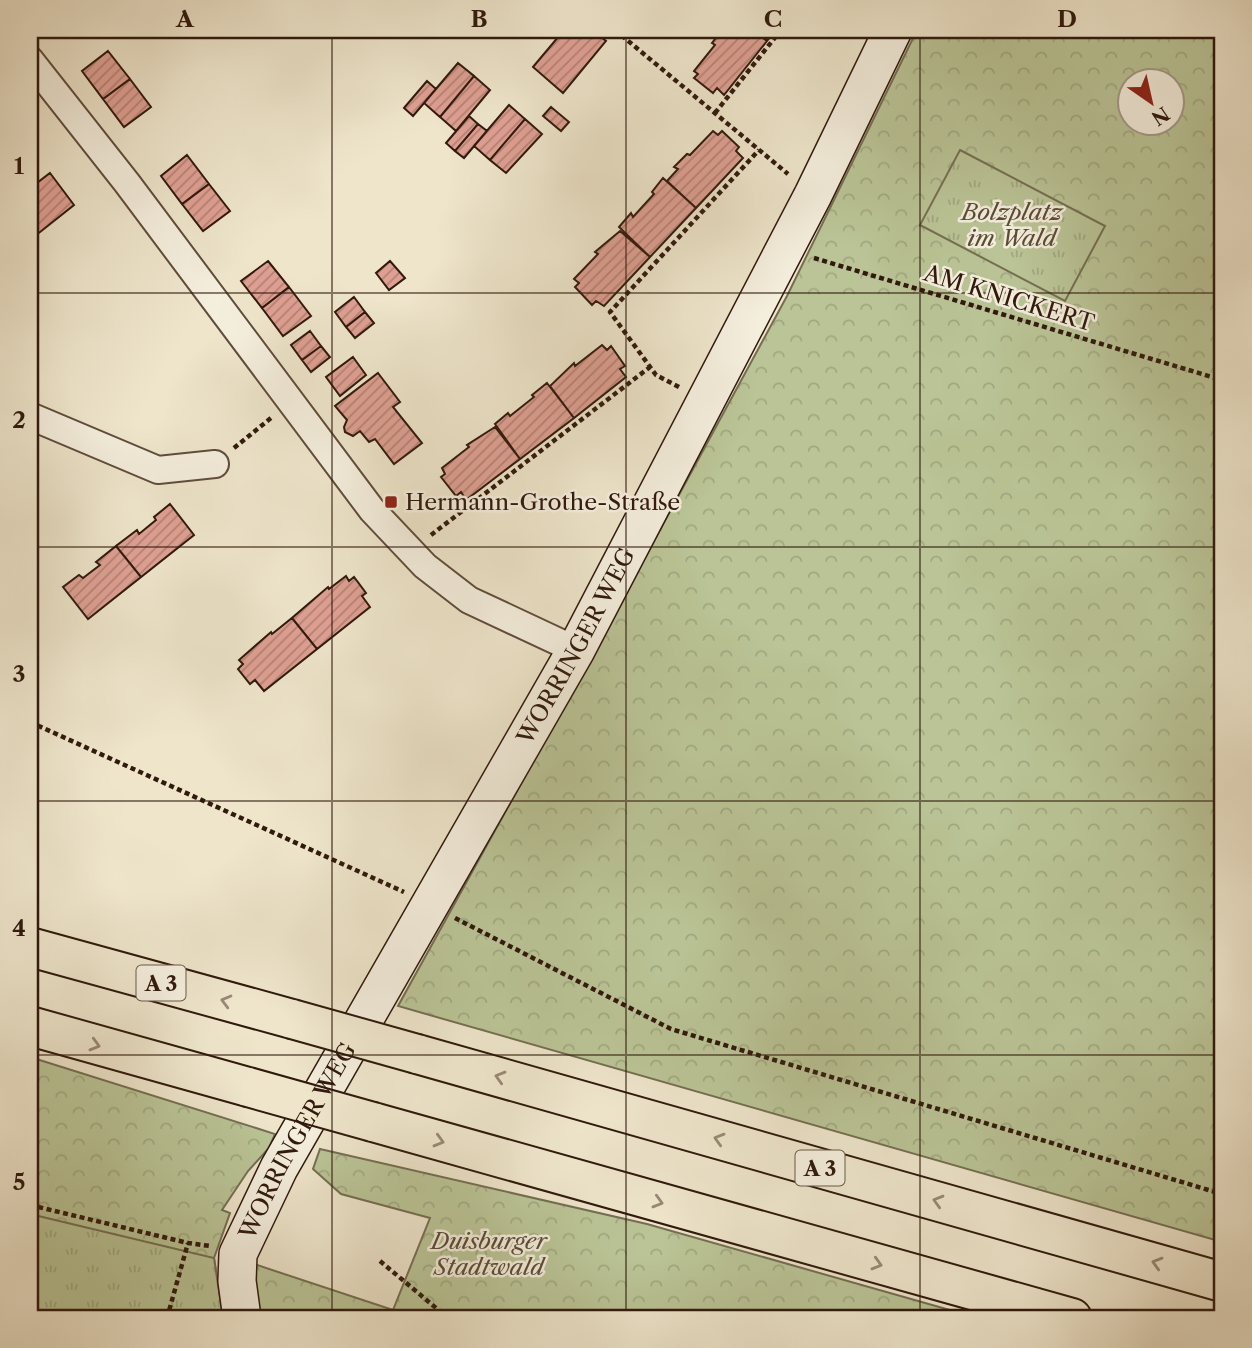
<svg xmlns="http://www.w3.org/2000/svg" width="1252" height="1348" font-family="'Libre Caslon Text',serif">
	<defs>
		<pattern id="forest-crowns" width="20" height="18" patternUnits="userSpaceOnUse" patternTransform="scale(1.75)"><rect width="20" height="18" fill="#bac496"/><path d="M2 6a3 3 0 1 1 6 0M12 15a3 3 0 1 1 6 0" fill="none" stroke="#a0a880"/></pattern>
		<pattern id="park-tufts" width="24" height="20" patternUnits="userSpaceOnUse" patternTransform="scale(1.75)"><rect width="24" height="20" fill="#bac496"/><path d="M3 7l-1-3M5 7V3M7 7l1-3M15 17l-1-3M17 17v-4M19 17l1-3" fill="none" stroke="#a0a880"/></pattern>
		<pattern id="building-hatch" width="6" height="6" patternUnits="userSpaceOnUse" patternTransform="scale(1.75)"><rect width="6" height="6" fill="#dfa093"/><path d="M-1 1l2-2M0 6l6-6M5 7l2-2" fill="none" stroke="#b58276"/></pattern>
	</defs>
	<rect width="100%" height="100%" fill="#eee5cb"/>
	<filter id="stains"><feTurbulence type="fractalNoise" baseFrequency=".00286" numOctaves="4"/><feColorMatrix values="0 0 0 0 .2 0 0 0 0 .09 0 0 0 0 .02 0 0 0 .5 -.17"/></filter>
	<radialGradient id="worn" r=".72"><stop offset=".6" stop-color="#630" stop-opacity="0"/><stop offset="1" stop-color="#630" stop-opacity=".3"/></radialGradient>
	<!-- forest -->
	<path fill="url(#forest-crowns)" stroke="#756e52" stroke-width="2" fill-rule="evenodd" d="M917,30h305v1212l-824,-236 193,-349 196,-361zM1130,80h42v42h-42z
		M30,1057l245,77 -6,14 -21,23 -26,39 8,3 -16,45 9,60h-193z
		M320,1149l327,75 331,94h-729l-12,-75 20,22 136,45 37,-92 -89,-24 -28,-25z"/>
	<!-- park -->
	<path fill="url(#park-tufts)" stroke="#756e52" stroke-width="2" d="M960,150l145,76 -40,75 -145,-76z
		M30,1214l184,44 9,60h-193z"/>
	<!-- building -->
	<path fill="url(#building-hatch)" stroke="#30190d" stroke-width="2" d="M564,30h28l14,11 -43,52 -30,-26z
		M722,30h30l15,11 -43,54 -7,-7 -4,5 -19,-15 4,-4 -4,-3 21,-26 -3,-2z
		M752,30h24l-9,11z
		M108,51l22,28 -27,20 -21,-28z
		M458,63l16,13 -34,41 -16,-14z
		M474,76l16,14 -34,41 -16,-14z
		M130,79l21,28 -27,20 -21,-28z
		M427,81l9,8 -23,27 -9,-8z
		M509,105l16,14 -35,41 -16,-14z
		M551,107l18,15 -8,9 -18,-15z
		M469,116l9,8 -23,27 -9,-8z
		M525,119l17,15 -36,39 -16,-13z
		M478,124l9,7 -23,27 -9,-7z
		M713,131l5,4 4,-4 17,16 -3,4 7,7 -47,50 -29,-27 11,-12 -4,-2 13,-13 3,1z
		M187,155l22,29 -27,20 -21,-28z
		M50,173l24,32 -44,35v-44l7,-5 -4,-5z
		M663,178l33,30 -46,49 -31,-30 12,-14 2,4 21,-23 -2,-2z
		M209,184l21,27 -27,20 -21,-27z
		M620,231l30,26 -46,49 -8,-5 -4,4 -17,-18 4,-4 -5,-4 24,-25 -3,-2z
		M268,261l21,26 -27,21 -21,-27z
		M390,261l15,17 -16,12 -13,-17z
		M289,287l22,29 -28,20 -21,-28z
		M354,297l11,15 -19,15 -11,-15z
		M365,312l9,11 -19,15 -9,-11z
		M310,331l11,15 -19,14 -11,-15z
		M602,345l5,5 4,-4 14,20 -5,3 6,8 -52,41 -24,-32 24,-23 1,3z
		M321,346l9,11 -19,15 -9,-12z
		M353,357l13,18 -26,21 -14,-19z
		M378,373l22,29 -7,5 29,36 -28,21 -19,-25 -6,3 -9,-11 -7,5 -8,-4 -1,-5 3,-7 -12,-14z
		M547,383l27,35 -54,41 -25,-35 13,-11 2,3 24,-19 -2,-2z
		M495,427l25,32 -54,41 -5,-8 -5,4 -15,-19 4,-3 -3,-6 27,-21 -2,-2z
		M170,504l24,31 -53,42 -25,-31 21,-16 2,4 17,-14 -2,-3z
		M116,546l25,31 -53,42 -25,-32 16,-12 4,3 17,-13 -4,-3z
		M346,576l3,5 5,-4 12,16 -4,3 8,11 -53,42 -25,-31 36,-31 1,2z
		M292,618l25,31 -53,42 -9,-11 -5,4 -12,-15 5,-5 -4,-4 32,-28 1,2z"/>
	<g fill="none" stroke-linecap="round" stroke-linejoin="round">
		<!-- street casing -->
		<g stroke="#604c3c" stroke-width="30">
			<path id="street" d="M30,60l97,123 245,327 53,56 44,34 107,50
				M30,416l128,54 57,-6"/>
		</g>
		<!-- secondary casing -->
		<g stroke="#30190d" stroke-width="40">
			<g id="secondary">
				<path id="s1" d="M242,1318l-5,-37 1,-27 41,-86 297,-518 237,-455 80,-165"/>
			</g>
		</g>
		<!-- highway casing -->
		<g stroke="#30190d" stroke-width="42">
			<path id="highway" d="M30,947l262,72
				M30,1026l218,61
				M417,1054l805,228
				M373,1122l699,196"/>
		</g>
		<!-- path -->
		<path stroke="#30190d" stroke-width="4.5" stroke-dasharray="5 3.5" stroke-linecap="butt" d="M615,30l173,144
			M715,113l66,-83
			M814,258l408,122
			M679,387l-23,-12 -46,-63 149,-162
			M234,448l37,-30
			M431,535l219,-168
			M30,722l374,170
			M455,918l216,111 551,165
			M30,1205l158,38 22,3
			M380,1261l68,57
			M167,1318l21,-75"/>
		<!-- street -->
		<use href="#street" stroke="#f4eedd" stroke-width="26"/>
		<!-- secondary -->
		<use href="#secondary" stroke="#f4eedd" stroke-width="37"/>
		<!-- highway -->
		<use href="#highway" stroke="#eee5cb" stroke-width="38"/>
		<!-- highway-bridge casing -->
		<g stroke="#30190d" stroke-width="42" stroke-linecap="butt">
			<path id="highway-bridge" d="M292,1019l125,35
				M248,1087l125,35"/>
		</g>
		<!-- highway-bridge -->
		<use href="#highway-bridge" stroke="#eee5cb" stroke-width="38"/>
	</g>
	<!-- one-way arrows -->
	<defs><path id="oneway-chevron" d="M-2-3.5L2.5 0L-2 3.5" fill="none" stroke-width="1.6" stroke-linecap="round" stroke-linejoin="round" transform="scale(1.75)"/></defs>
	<g stroke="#988976">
		<use href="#oneway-chevron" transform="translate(226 1001) rotate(-165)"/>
		<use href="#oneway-chevron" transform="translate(95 1045) rotate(16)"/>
		<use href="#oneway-chevron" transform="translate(500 1077) rotate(-164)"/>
		<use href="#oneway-chevron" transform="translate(719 1139) rotate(-164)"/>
		<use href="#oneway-chevron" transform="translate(439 1141) rotate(16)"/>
		<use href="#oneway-chevron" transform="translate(938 1201) rotate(-164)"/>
		<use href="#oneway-chevron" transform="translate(658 1202) rotate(16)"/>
		<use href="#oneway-chevron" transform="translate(1157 1263) rotate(-164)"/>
		<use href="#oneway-chevron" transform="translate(877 1264) rotate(16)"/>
	</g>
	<!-- grid -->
	<path fill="none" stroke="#30190d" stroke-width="2" stroke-opacity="0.55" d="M332,30v1288M626,30v1288M920,30v1288M30,293h1192M30,547h1192M30,801h1192M30,1055h1192"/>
	<!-- markers -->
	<rect fill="#8f2418" stroke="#f4eedd" stroke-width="2.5" x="384" y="495" width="14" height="14" rx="3.5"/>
	<g text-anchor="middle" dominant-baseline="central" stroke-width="5" stroke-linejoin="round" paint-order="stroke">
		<!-- shield labels -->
		<g fill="#f4eedd" stroke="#6b594b" stroke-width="2">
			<rect x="136.5" y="965.5" width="49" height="35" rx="5"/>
			<rect x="795.5" y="1150.5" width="49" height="35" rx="5"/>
		</g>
		<g font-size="21" font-weight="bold" fill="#30190d">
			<text x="161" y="983">A 3</text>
			<text x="820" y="1168">A 3</text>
		</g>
		<!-- park labels -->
		<g font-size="23" font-style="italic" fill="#594c36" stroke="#f4eedd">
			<text x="1012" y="212">Bolzplatz<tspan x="1012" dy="26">im Wald</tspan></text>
			<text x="489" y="1241">Duisburger<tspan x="489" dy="26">Stadtwald</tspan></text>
		</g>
		<!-- street labels -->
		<g font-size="23" fill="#30190d" stroke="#f4eedd">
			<text transform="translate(1009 298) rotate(17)">AM KNICKERT</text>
			<text stroke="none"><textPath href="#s1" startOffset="760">WORRINGER WEG</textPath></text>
			<text stroke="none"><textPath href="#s1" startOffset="192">WORRINGER WEG</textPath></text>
		</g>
		<!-- poi labels -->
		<g font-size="23" fill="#30190d" stroke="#f4eedd" text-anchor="start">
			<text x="405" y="502">Hermann-Grothe-Straße</text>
		</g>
	</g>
	<!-- margin -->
	<rect width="1252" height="1348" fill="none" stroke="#eee5cb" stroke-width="77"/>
	<!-- north arrow -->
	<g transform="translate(1151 102) rotate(146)"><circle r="33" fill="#f4eedd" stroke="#a6998a" stroke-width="2"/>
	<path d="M0-5L12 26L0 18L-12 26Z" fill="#8f2418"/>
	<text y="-10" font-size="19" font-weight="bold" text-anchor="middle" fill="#30190d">N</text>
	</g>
	<rect x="38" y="38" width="1176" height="1272" fill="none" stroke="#30190d" stroke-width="2.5"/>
	<g font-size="23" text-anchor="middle" font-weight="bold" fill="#30190d">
		<text x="185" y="27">A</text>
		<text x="479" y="27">B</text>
		<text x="773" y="27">C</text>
		<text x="1067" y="27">D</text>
		<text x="19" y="174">1</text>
		<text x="19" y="428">2</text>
		<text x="19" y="682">3</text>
		<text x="19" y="936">4</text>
		<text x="19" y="1190">5</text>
	</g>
	<rect width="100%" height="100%" filter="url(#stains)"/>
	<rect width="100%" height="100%" fill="url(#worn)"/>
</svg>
